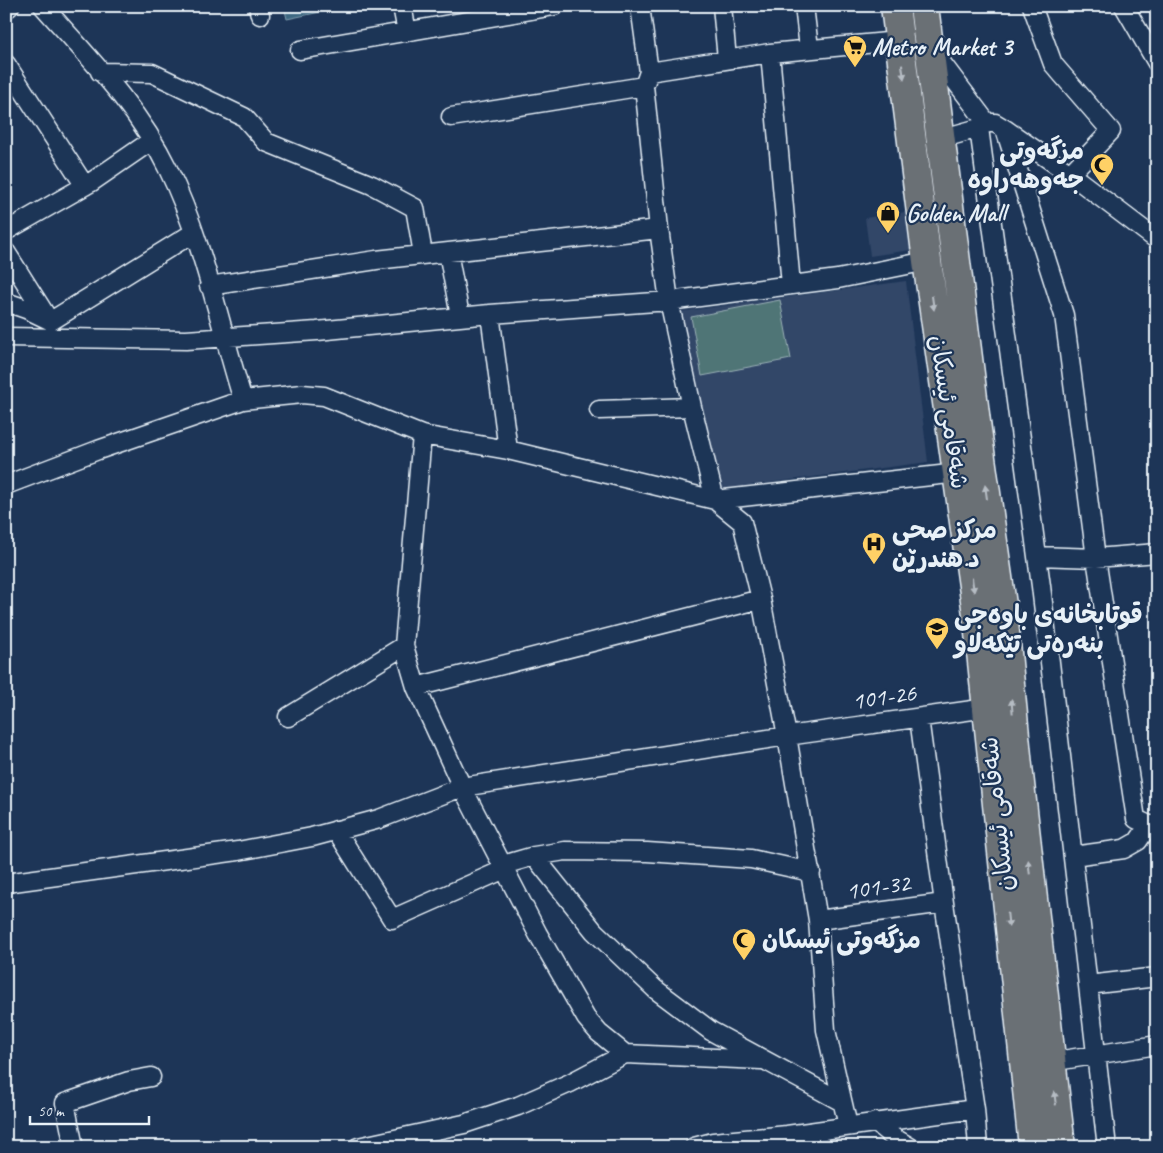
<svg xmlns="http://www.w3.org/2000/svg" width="1163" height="1153" font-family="Caveat,'Playpen Sans Arabic',sans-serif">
	<rect width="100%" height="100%" fill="#1d3557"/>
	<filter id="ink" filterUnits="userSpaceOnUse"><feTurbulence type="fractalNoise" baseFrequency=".02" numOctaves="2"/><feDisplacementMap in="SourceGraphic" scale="10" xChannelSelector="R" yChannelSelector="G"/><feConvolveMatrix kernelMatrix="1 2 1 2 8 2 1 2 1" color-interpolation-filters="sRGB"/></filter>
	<g filter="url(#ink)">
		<!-- built -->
		<path fill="#304668" d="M905,212l6,38 -41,6 -5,-38z
			M906,281l22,181 -207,27 -44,-177z"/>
		<!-- green -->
		<path fill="#4f7476" stroke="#9cb2b7" d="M780,300l11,59 -89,17 -11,-59z"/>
		<!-- water -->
		<path fill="#3c6882" stroke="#819fb1" d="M284,6h65l-62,13z"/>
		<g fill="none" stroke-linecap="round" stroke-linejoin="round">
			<!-- minor casing -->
			<g stroke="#e8f1f8" stroke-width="21">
				<path id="minor" d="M43,6c45,51 95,101 125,163 36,73 51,155 75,231
					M258,6l2,9
					M402,6l5,26
					M640,6l9,66 -5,14 3,27 12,116 10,72 23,106 23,93 27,22 19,77 26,137 31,184 8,110 22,96
					M722,6l5,53
					M804,6l5,42
					M1032,6l21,58 58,67 -41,43
					M1124,6l33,57
					M6,9l4,-3
					M300,50l254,-44
					M932,50l55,73h8l10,6 65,45 87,66
					M770,53l128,-12
					M6,64l79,122
					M100,72l52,1 92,44 22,25 106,43 43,23 8,46
					M649,72l121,-19 21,232
					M451,117l193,-31
					M987,123l-8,5 62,458 66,561
					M1005,129l59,186 32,243 40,261 13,6h8
					M940,139l39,-11
					M6,231l84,-48 61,-42
					M6,252l43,68
					M448,252l12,64
					M209,286l167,-26 283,-31
					M6,302l20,7 25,12 142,-88
					M490,314l18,136
					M6,337l180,3 131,-9 173,-17 179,-13 169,-22 89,-18
					M599,410l93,-3
					M6,485l92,-35 145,-50 59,-6 22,2 98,39 86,15 207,50 243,-27
					M1037,556l59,2 61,-5
					M761,599l-345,88 46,100 325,-51 200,-28
					M416,687l-12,-41 18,-211
					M288,717l116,-71
					M919,718l25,185 31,206 3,38
					M336,830l56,89 113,-50
					M534,856l60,75 61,58 56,42 131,71
					M1073,856l51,-7 14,-8 11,-16
					M503,865l31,-9 31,-5 82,1 104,7 60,13
					M6,883l232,-32 74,-14 67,-18 83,-32 76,147 48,84 13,15 26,21
					M818,920l126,-17
					M1088,985l69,-8
					M1050,1062l107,-17
					M875,1122l18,15 17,10
					M74,1147l-9,-44 64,-22 22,-4
					M358,1147l106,-23 54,-18 52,-23 55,-29 136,6
					M694,1147l19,-5 74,-7 188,-26"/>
			</g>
			<!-- primary casing -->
			<g stroke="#e8f1f8" stroke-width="31">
				<path id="primary" d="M895,6l32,255 50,353 56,533
					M924,6l53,424 26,182 15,154 43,381"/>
			</g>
			<!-- minor -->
			<use href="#minor" stroke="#1d3557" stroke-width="18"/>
			<!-- primary -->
			<use href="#primary" stroke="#6b6f75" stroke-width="28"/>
		</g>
		<!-- one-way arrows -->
		<defs><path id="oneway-solid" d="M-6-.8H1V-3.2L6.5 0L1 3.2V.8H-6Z" transform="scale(1.25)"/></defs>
		<g fill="#b6bdc4">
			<use href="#oneway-solid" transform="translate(903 72) rotate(82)"/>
			<use href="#oneway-solid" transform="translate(933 303) rotate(82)"/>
			<use href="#oneway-solid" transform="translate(986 492) rotate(-98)"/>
			<use href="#oneway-solid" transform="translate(973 585) rotate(82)"/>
			<use href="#oneway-solid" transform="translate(1012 706) rotate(-95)"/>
			<use href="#oneway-solid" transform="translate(1029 867) rotate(-96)"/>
			<use href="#oneway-solid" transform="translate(1008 920) rotate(84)"/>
			<use href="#oneway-solid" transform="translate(1055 1098) rotate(-97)"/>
		</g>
	</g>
	<!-- icons -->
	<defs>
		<g id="supermarket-pin" transform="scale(1.25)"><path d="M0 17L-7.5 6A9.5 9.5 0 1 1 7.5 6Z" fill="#ffd166" stroke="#1d3557"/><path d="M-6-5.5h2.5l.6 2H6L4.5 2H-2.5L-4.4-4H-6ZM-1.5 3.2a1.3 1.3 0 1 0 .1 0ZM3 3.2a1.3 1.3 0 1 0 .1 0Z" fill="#111"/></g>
		<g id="mosque-pin" transform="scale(1.25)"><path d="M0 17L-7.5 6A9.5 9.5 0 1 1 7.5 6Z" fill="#ffd166" stroke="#1d3557"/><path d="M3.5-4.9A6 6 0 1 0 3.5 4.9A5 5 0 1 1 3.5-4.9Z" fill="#111"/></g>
		<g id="shop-pin" transform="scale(1.25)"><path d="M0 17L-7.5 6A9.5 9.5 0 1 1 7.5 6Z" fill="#ffd166" stroke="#1d3557"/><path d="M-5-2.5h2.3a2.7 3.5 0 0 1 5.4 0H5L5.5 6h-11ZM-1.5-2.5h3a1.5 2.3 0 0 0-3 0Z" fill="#111"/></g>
		<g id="hospital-pin" transform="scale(1.25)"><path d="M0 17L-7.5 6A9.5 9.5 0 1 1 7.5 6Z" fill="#ffd166" stroke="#1d3557"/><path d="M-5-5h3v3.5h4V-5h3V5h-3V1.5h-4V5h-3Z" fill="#111"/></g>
		<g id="school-pin" transform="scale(1.25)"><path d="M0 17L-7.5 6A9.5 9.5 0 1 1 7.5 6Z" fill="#ffd166" stroke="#1d3557"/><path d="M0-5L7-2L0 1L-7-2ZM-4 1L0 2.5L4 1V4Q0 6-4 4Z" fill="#111"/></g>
	</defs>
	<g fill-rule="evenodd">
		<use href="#supermarket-pin" x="855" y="47"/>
		<use href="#mosque-pin" x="1102" y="165"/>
		<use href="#shop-pin" x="888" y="213"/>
		<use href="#hospital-pin" x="874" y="544"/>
		<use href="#school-pin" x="937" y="629"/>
		<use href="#mosque-pin" x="744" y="940"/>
	</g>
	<g text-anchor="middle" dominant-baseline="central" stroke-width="4.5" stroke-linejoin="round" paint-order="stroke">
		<!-- poi labels -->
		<g font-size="25" font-weight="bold" fill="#e8f1f8" stroke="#1d3557" text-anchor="start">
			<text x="872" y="47">Metro Market 3</text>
			<text x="1084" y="151" text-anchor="end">مزگه‌وتی<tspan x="1084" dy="29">جه‌وهه‌راوه</tspan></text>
			<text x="906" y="213">Golden Mall</text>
			<text x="892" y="530">مرکز صحی<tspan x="892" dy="29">د.هندرێن</tspan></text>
			<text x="954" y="615">قوتابخانه‌ی باوه‌جی<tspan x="954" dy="29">بنه‌ره‌تی تێكه‌لاو</tspan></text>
			<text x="762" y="940">مزگەوتی ئیسکان</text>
		</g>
		<!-- street labels -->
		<g font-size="25" fill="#e8f1f8" stroke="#1d3557">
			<text transform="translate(949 412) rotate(82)">شەقامی ئیسکان</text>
			<text transform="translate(884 697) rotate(-8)">101-26</text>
			<text transform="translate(997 814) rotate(-96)">شەقامی ئیسکان</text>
			<text transform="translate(878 887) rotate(-8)">101-32</text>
		</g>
	</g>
	<!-- margin -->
	<rect width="1163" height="1153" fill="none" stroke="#1d3557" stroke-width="25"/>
	<rect x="12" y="12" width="1138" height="1128" fill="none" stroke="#e8f1f8" stroke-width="2" filter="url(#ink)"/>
	<!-- scale -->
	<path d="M30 1116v8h119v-8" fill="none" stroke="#e8f1f8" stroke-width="2.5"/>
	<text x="38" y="1116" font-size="15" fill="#e8f1f8" stroke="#1d3557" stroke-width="4" paint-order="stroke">50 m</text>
</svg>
